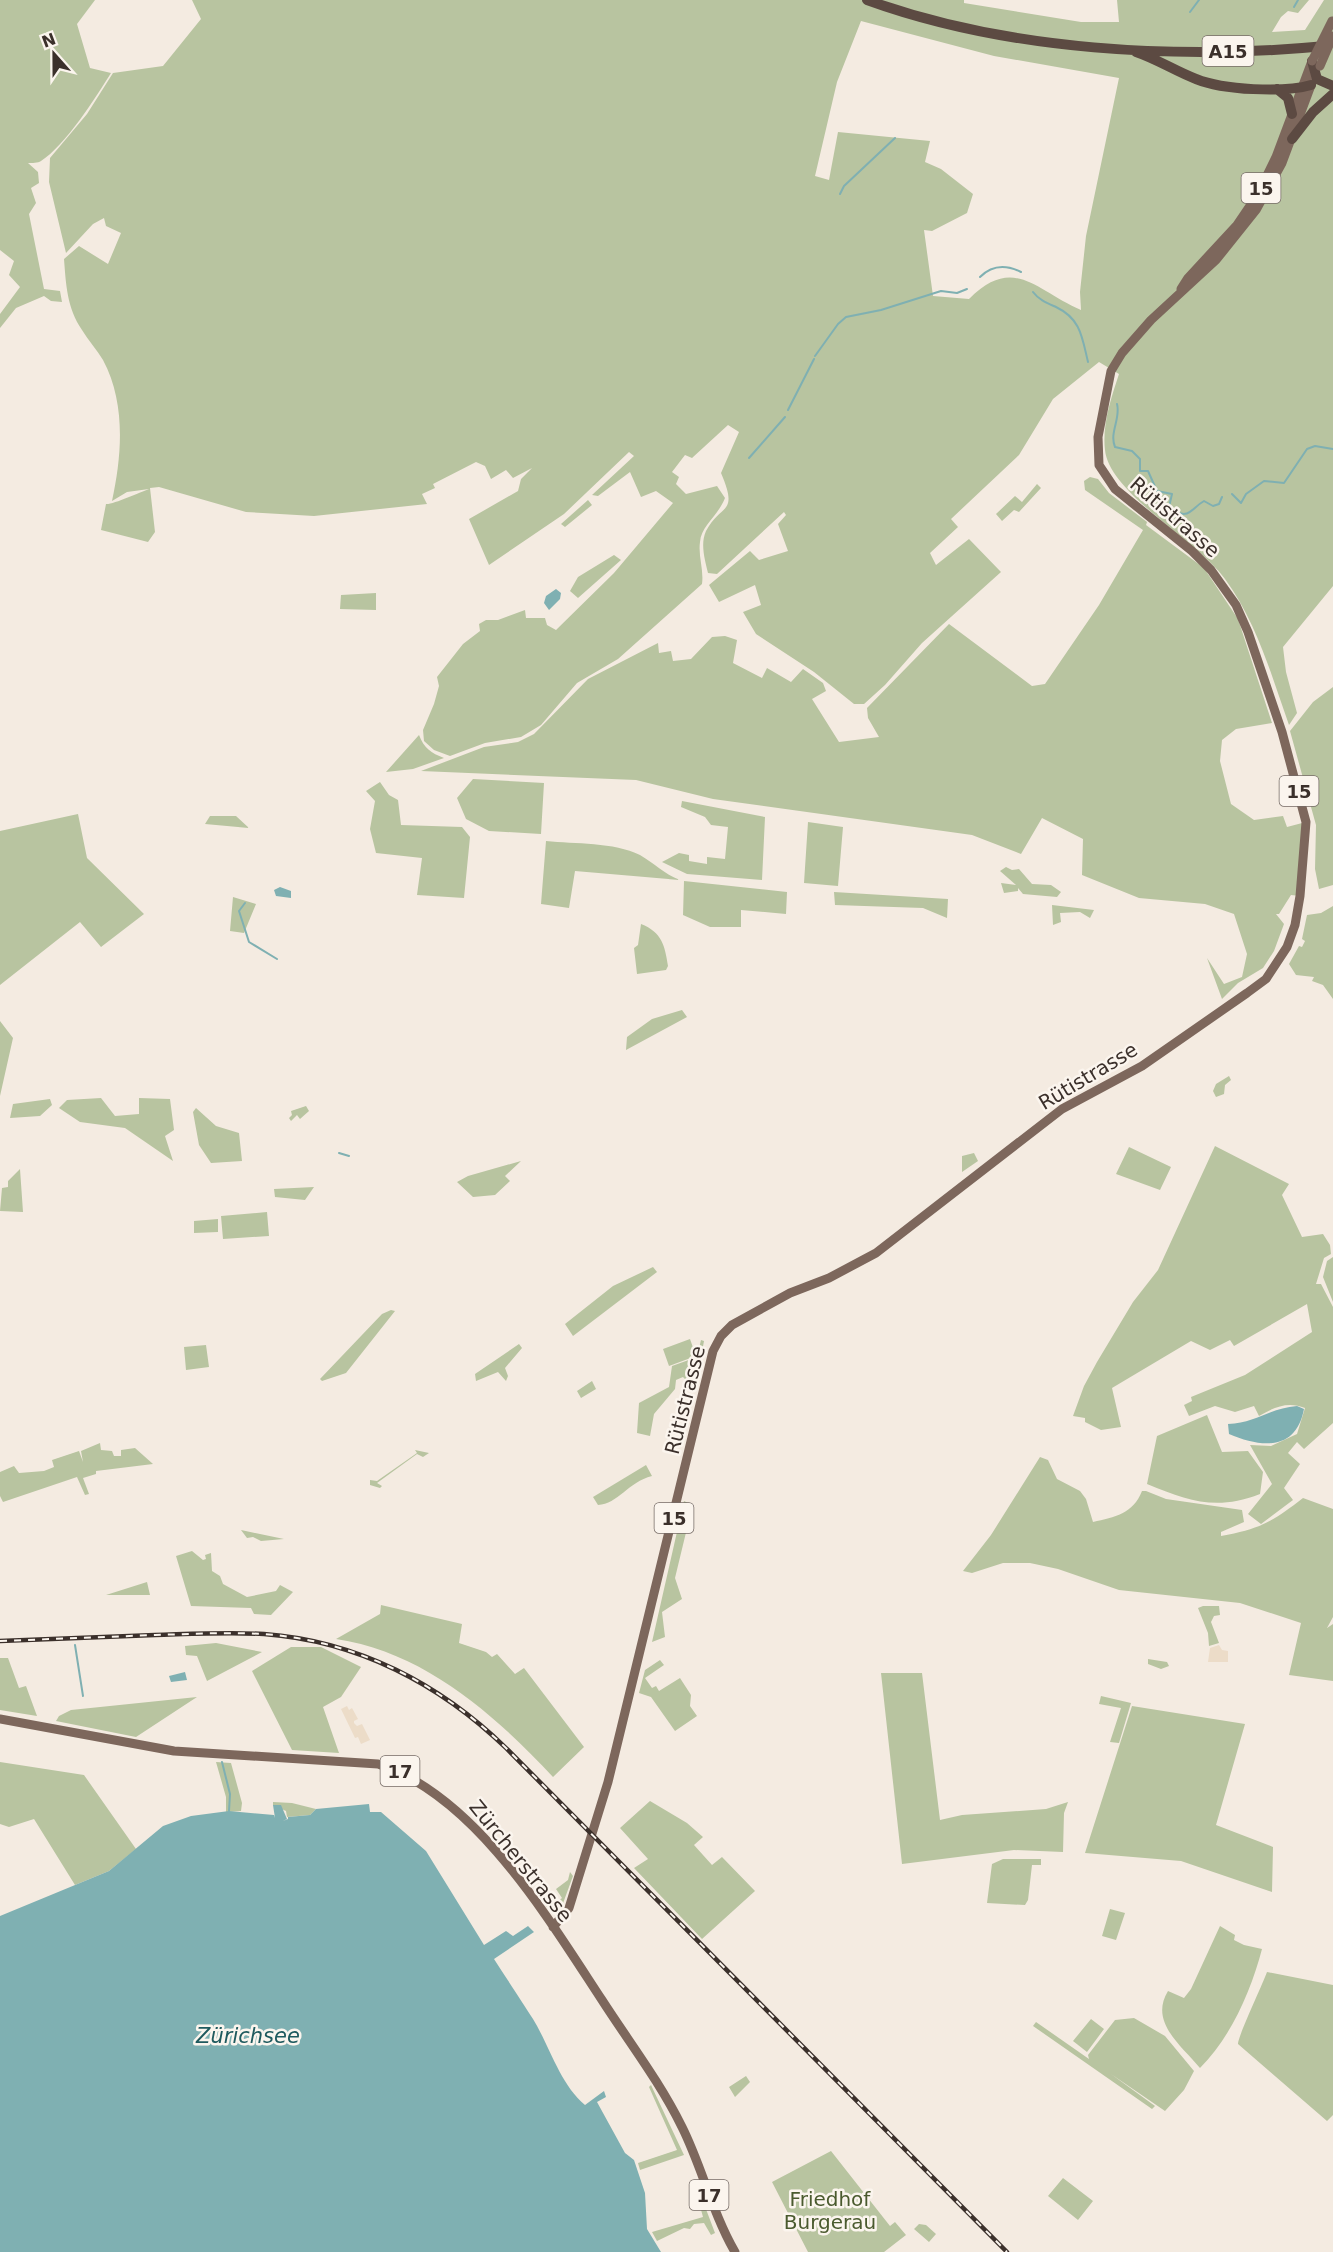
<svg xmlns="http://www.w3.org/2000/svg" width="1333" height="2252" font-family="'DejaVu Sans',sans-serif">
	<rect width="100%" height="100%" fill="#f4ebe1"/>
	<!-- green -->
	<path fill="#b8c4a0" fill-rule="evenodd" d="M0,0h95l-18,24 13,44 21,5c-15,24 -46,73 -70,88 -3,2 -9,2 -13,2l10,9 1,11 -8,5 5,15 -7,11 15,75 16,2 2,11 -11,-1 -7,-5 -28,12 -16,20v-14l20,-27 -11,-12 5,-14 -14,-11z
		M192,0h772v3l117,19h38l-2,-22h192l-11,13 -10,-2 -7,6 -9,15 33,-2 19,-30h9v586l-50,61 3,25 11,41 -8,12c-18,-51 -32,-102 -64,-146 -27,-38 -116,-86 -120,-129 -3,-25 6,-52 14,-76l-20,-12 -46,37 -34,56 -68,64 7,8 -28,26 6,12 33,-26 32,33 -79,71 -37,42 -21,19h-10l-40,-32 -58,-38 -13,-22 18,-7 -6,-20 -36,17 -10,-17 41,-34 9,9 29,-9 -10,-27 8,-9 -2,-3 -67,62 -9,-1c-3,-13 -8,-29 -2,-42 15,-28 33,-16 15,-58l18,-41 -11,-7 -36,33 -7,-3 -13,17 7,5 -3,7 10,10 31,-8 8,12c-7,18 -24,28 -25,44 -2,14 4,28 2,42l-84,75 -41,24 -36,42 -20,12 -36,6 -35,13 -16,-6 -10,-9 -1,-11 11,-26 5,-18 -2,-9 26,-33 17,-13 -1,-7 7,-4h12l27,-10 1,8h19l2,7 9,5 58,-57 59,-70 -17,-12 -15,6 -11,-25 -32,24 -6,-1 42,-39 -5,-4 -65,62 -75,51 -20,-46 49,-28 3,-12 11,-11 -19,10 -7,-8 -15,9 -6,-13 -9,-4 -43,22 2,4 -13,6 5,10 -113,12 -68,-4 -87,-25 -9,1 5,44 -7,10 -47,-12 5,-26c6,1 35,-12 43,-15l-22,3 -15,9c10,-46 14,-98 -9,-141 -6,-10 -15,-20 -21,-30 -15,-22 -16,-45 -18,-71l15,-13 29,18 13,-31 -15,-7 -2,-8 -11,6 -27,29 -17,-71 1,-24 37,-44 26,-41 50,-7 38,-47zM861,21l133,35 125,22 -33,158 -6,56 1,18c-45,-19 -67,-56 -112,-11l-36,-3 -9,-66 8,1 35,-18 6,-19 -32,-25 -16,-7 5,-21 -92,-9 -9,48 -14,-4 22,-94z
		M1090,477l8,2 11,14 38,29 -1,3 58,43 34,51 34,104 -36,6 -14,11 -2,21 11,43 23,16 29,-4 4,11 19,-5 -6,74 -9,-1 -12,19h-3l8,10 -10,27 -11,17 -25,15 -16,16 -15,-41 17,26 18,-7 5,-23 -13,-40 -29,-10 -66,-6 -57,-23 1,-36 -41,-21 -21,36 -49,-19 -259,-36 -77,-19 -215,-9 63,-24 34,-5 16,-8 54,-55 70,-36 1,10 12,-2 2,10 18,-2 21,-22 13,-1 12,4 -4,23 29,15 5,-10 24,14 12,-13 20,14 3,8 -14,8 27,43 40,-5 -11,-19 -1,-10 82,-84 83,62 13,-2 54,-79 44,-75 -58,-40 -1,-9z
		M1037,484l4,4 -22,24 -5,-2 -12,11 -6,-7 19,-18 7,6z
		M588,500l4,5 -27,22 -4,-3z
		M614,555l7,5 -43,38 -8,-7 8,-14z
		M376,593v17l-36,-1 1,-14z
		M1333,687v198l-14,4 -4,-20 1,-44 -26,-94 23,-29z
		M419,735c5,13 12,18 25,23l-31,11 -27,3z
		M473,779l71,4 -3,51 -52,-3 -23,-12 -9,-21z
		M380,782l9,13 9,5 3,25 61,2 8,10 -6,61 -47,-3 5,-37 -46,-5 -6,-24 5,-28 -9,-10z
		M682,801l83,16 -3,63 -75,-6 -25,-12 17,-9 10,2v6l18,3v-7l18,2 3,-32 -17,-2 -6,-8 -24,-10z
		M78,814l9,44 57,56 -43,33 -21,-25 -80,63v-154z
		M210,816h26l13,12 -44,-4z
		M808,822l35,5 -5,59 -34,-3z
		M546,841c29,3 68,1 94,14 14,8 24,19 40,25l-105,-9 -6,37 -28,-4z
		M1006,867l6,3 7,-1 13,15 19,1 10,7 -4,5 -34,-3 -5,-6v3l-14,2 -3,-10 15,2 -16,-14z
		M684,881l103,11 -1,22 -45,-4v17h-31l-27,-12z
		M834,892l114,7 -1,19 -24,-10 -88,-3z
		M233,897l23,7 -12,29 -14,-2z
		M1052,905l42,5 -4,8 -10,-6 -20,1 1,9 -8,3z
		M1333,906v93l-10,-14 -11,-4 2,-4 -18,-2 -7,-11 10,-18 3,1 3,-6 -3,-2 5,-24 14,-2z
		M641,924c21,8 24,22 27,42l-2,4 -29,4 -3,-26 4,-3z
		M682,1010l5,7 -61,33 1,-13 25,-18z
		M0,1021l13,17 -13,58z
		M1229,1076l2,4 -6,5 -1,9 -8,3 -3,-6 3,-7z
		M101,1098l14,18 24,-2v-16l31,1 4,31 -9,6 8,25 -48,-33 -45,-6 -21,-14 8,-8z
		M50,1099l2,6 -12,11 -30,2 3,-14z
		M306,1106l3,5 -9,8 -3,-4 -6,6 -2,-3 3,-3 -1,-4z
		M196,1108l20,18 23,7 3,28 -31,2 -12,-18 -6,-33z
		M1215,1146l74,38 -7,11 20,42 21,-3 7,11 1,9 -7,4 -8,26h5l12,23v116l-29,26 -7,-7 -9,11 12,11 -16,24 9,12 -32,24 -13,-10 24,-30 -22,-39 21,1 26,-12 8,-26c-17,-7 -31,-1 -46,8l-5,-10 -19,6 -20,-6 -26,10 -5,-11 8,-4 -1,-4 54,-22 67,-43 -5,-28 -73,42 -4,-6 -20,10 -19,-9 -79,47 9,39 -20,3 -16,-8v-4l-12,-2 11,-30 13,-24 36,-60 25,-32z
		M1129,1147l42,20 -11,23 -44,-16z
		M974,1153l4,8 -16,11v-16z
		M521,1161l-16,15 5,5 -15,14 -22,2 -16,-15 11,-6z
		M20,1169l3,43 -23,-1 2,-23 6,-1v-6z
		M314,1187l-9,13 -30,-3 -1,-8z
		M267,1212l2,24 -46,3 -2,-23z
		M218,1219v13l-24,1v-12z
		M1333,1257v45l-10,-25 4,-16z
		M653,1267l4,5 -84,64 -8,-12 48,-38z
		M391,1310l4,1 -49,62 -24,8 -2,-2 62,-65z
		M690,1339l6,17 -27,10 -6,-17z
		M701,1340l3,1 -9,48 -12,-12 -7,3 -1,9 -21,25 -4,22 -13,-3 2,-30 30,-16 3,-21 25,-9z
		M519,1344l3,4 -17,20 3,8 -2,5 -8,-9 -22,9 -1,-7z
		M206,1345l3,22 -23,3 -2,-23z
		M592,1381l4,8 -15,9 -4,-7z
		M1207,1415l15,37 26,-1 15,21 -3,22c-44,17 -71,7 -113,-10l10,-48z
		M100,1443l1,7 11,1 2,5h7v-6l14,-2 18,16 -57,7v3l-13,4 6,16 -4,1 -8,-18 -74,25 -3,-6v-24l14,-6 5,7 25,-2 10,-4 -2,-7 27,-9 4,11 -2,-11z
		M415,1450l14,3 -6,4 -6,-3 -40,29 5,3 -2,2 -10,-3v-5l7,1 40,-28z
		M1040,1457l8,3 9,19 23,12 6,8 7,23c22,-5 40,-8 49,-31h4l20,8 76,11 2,12 -23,10v4c39,-7 51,-14 82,-38l30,11v108l-6,11 6,-4v57l-44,-6 12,-52 -61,-20 -121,-13 -61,-21 -28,-6h-27l-31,10 -9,-2 28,-36z
		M646,1465l6,11c-24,6 -34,28 -54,29l-5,-8z
		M684,1501l4,2 -2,9 3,8 -14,58 7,21 -20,13 3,25 -13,5z
		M241,1530l43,9 -23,2 -8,-4 -6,1z
		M192,1551l11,9 3,-1 -1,-4 6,-2 1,18 8,5 3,8 24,13 29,-6 4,-6 13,7 -22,23 -17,-1 -3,-6 -60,-2 -15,-50z
		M147,1582l3,13h-44z
		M381,1605l81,19 -3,19 27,9 6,5 5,-3 18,20 9,-6 60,79 -31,30c-59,-63 -129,-125 -217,-138l44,-25z
		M1203,1606h16l1,9 -6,1 -3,6 8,21 -10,3 -1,-13 -10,-25z
		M216,1643l46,9 -55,29 -10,-25 -11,-1 -1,-9z
		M291,1647h30l40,20 -20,30 -18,10 16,46 -47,-3 -40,-79z
		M0,1658h8l11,30 7,-2 11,30 -37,-6z
		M1148,1659l19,3 2,4 -8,3 -13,-5z
		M660,1660l4,5 -19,13 7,10 4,-2 3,5 21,-13 11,17 -1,11 7,10 -22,15 -24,-34 -12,-4 6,-23z
		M881,1673h41l18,147 22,-5 84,-6 22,-7 -4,11 -1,39 -49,-2 -112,14z
		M1101,1696l30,7 -12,40 -9,-1 11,-34 -22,-4z
		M197,1697l-61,40 -80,-16 3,-5 12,-6z
		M1132,1706l113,18 -29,101 57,22 -1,45 -91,-31 -96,-8z
		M0,1762l84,13 52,74 -27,22 -34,14 -41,-66 -25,8 -9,-3z
		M216,1762l15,1 11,40 -1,8 -15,1v-15z
		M650,1801l37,22 16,14 -9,8 18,20 10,-8 33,34 -53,48 -68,-71 14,-9 -28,-31z
		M273,1802l19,1 24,6 -6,6 -23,2 -1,-6 -13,-6z
		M1003,1859h38v6h-9l-4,35 -3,5 -38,-2 5,-39z
		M570,1872l3,4 -11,30 -7,3 -8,-2 -6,-9 3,-3 8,11 10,-8 -6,-9 12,-9z
		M1110,1909l15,4 -9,27 -14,-4z
		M1220,1926l15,9 -1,5 10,5 18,4c-11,42 -31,88 -62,119 -19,-23 -51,-46 -32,-77l16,7 7,-9z
		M1267,1972l66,13v130l-6,6 -89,-77c0,-8 24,-58 29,-72z
		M1134,2018l31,18 29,35 -10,19 -19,21 -54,-37 44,32 -3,3 -119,-83 3,-4 53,37 -1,-4 27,-35z
		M1091,2019l13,10 -17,23 -14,-11z
		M746,2076l4,6 -15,15 -6,-10z
		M651,2085l33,70 -44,15 -2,-7 39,-13 -28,-63z
		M831,2151l59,75 5,-4 11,13 -22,17h-76l-36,-70z
		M1063,2178l30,23 -15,19 -30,-24z
		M697,2195l4,1 14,37 -4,2 -7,-12 -10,1 -4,5 -6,-1 -27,13 -5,-9 51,-15z
		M919,2224l7,1 10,9 -7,8 -15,-13z"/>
	<!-- plaza -->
	<path fill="#ecdcc8" d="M1219,1645l3,5 6,1v11h-20l2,-14z
		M347,1706l2,4 3,-2 6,11 -4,2v2l3,3 5,-2 8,16 -9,4 -3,-7 -3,1 -14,-29z"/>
	<!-- water -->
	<path fill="#7fb0b2" d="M556,589l5,4 -1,6 -11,11 -5,-7 2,-7z
		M280,887l11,4v7l-15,-2 -2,-6z
		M1297,1406l7,3c-8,42 -42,39 -75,25l-1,-10c28,-1 42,-16 69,-18z
		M185,1672l2,8 -16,2 -2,-6z
		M369,1804l1,8h11l45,39 58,94 22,-14 7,5 15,-10 6,6 -40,27c13,20 28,43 39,60 17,28 27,65 52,86l19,-14 2,6 -9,5 28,51 9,7 11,33 2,36 14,23h-661v-336l109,-45 54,-45 28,-10 38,-5 45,4 1,3 -2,-13h8l6,14 -4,2 5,-2v-2l22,-2 6,-6z"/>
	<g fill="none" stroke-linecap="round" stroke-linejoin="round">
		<!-- stream -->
		<path stroke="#7fb0b2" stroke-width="2" d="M1294,7l4,-7
			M1190,12l9,-12
			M840,194l4,-8 51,-48
			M980,277c12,-12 25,-13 41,-5
			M1033,292c6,8 14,11 23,15 25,12 26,30 32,55
			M815,356l23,-32 8,-7 35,-7 60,-19 16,2 10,-4
			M1117,404c4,14 -8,29 -2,43l17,4 8,8v12h8l9,20 15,3 -3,13c20,15 21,2 35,-6l9,5 6,-2 3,-7
			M788,410l26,-51
			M749,458l36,-41
			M1232,494l9,9 5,-9 18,-13 20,2 23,-34 8,-3 18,3
			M245,903l-6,8 10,31 28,17
			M339,1153l10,3
			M75,1645l8,51
			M222,1762l8,32 -1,17"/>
		<!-- primary -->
		<path stroke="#7d675c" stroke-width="9" d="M1181,289l7,-11 49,-53 21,-31 18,-37 36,-96
			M0,1719l174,32 204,13c97,31 170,154 224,236 27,42 58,82 80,127 20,40 30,85 53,125
			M553,1927l16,-19 39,-126 105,-431 8,-15 11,-11 58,-32 39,-15 47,-25 186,-144 80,-43 105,-73 19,-14 21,-32 8,-22 5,-29 6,-74 -24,-90 -34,-100 -12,-27 -25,-35 -19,-19 -77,-62 -16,-24 -1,-28 13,-66 11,-18 29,-33 65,-60 40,-50 26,-47 31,-83"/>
		<!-- highway -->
		<path stroke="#5c4a42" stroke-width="10" d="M867,0c141,51 311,60 459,46
			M1136,52c21,7 39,19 60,27 27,11 88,14 115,6
			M1312,61l5,18 16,7
			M1277,89l11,9 4,16
			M1292,139l21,-27 20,-18"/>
		<!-- rail casing -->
		<g stroke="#3b302b" stroke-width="4.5">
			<path id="rail" d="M0,1641c52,-2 103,-4 155,-6 36,-1 73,-3 109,-1 94,7 176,50 242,114l501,504"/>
		</g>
		<!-- rail -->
		<use href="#rail" stroke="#fbf5ee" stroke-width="2" stroke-dasharray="7" stroke-linecap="butt"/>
		<!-- primary-bridge -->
		<path stroke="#7d675c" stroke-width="9" d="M1312,61l20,-40
			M1320,66l13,-30"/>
	</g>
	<g text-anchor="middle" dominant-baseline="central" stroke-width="5" stroke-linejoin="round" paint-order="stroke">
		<!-- shield labels -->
		<g fill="#fbf5ee" stroke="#756b66" stroke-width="1.5">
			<rect x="1202.5" y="36" width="51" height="30" rx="4.5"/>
			<rect x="1241.5" y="173" width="39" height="30" rx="4.5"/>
			<rect x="1279.5" y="776" width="39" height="30" rx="4.5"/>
			<rect x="654.5" y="1503" width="39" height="30" rx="4.5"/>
			<rect x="380.5" y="1756" width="39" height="30" rx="4.5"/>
			<rect x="689.5" y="2180" width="39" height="30" rx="4.5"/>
		</g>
		<g font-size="18" font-weight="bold" fill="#3b302b">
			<text x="1228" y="51">A15</text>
			<text x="1261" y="188">15</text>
			<text x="1299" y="791">15</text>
			<text x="674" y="1518">15</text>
			<text x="400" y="1771">17</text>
			<text x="709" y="2195">17</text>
		</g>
		<!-- street labels -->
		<g font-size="20" fill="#3b302b" stroke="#fbf5ee">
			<text transform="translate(1175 517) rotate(41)">Rütistrasse</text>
			<text transform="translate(1088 1076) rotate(-31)">Rütistrasse</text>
			<text transform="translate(685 1400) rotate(-76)">Rütistrasse</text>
			<text transform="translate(521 1861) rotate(51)">Zürcherstrasse</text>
		</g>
		<!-- park labels -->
		<g font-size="20" fill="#4a5a2e" stroke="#fbf5ee">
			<text x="830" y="2199">Friedhof<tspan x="830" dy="23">Burgerau</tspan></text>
		</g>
		<!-- water labels -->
		<g font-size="21" font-style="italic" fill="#1f5a5e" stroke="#fbf5ee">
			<text x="248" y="2036">Zürichsee</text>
		</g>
	</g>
	<!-- north arrow -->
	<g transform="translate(54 54) rotate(339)" stroke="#fbf5ee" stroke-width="4.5" paint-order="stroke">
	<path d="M0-4.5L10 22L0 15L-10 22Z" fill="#3b302b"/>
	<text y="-9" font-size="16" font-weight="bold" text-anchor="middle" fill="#3b302b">N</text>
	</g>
</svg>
